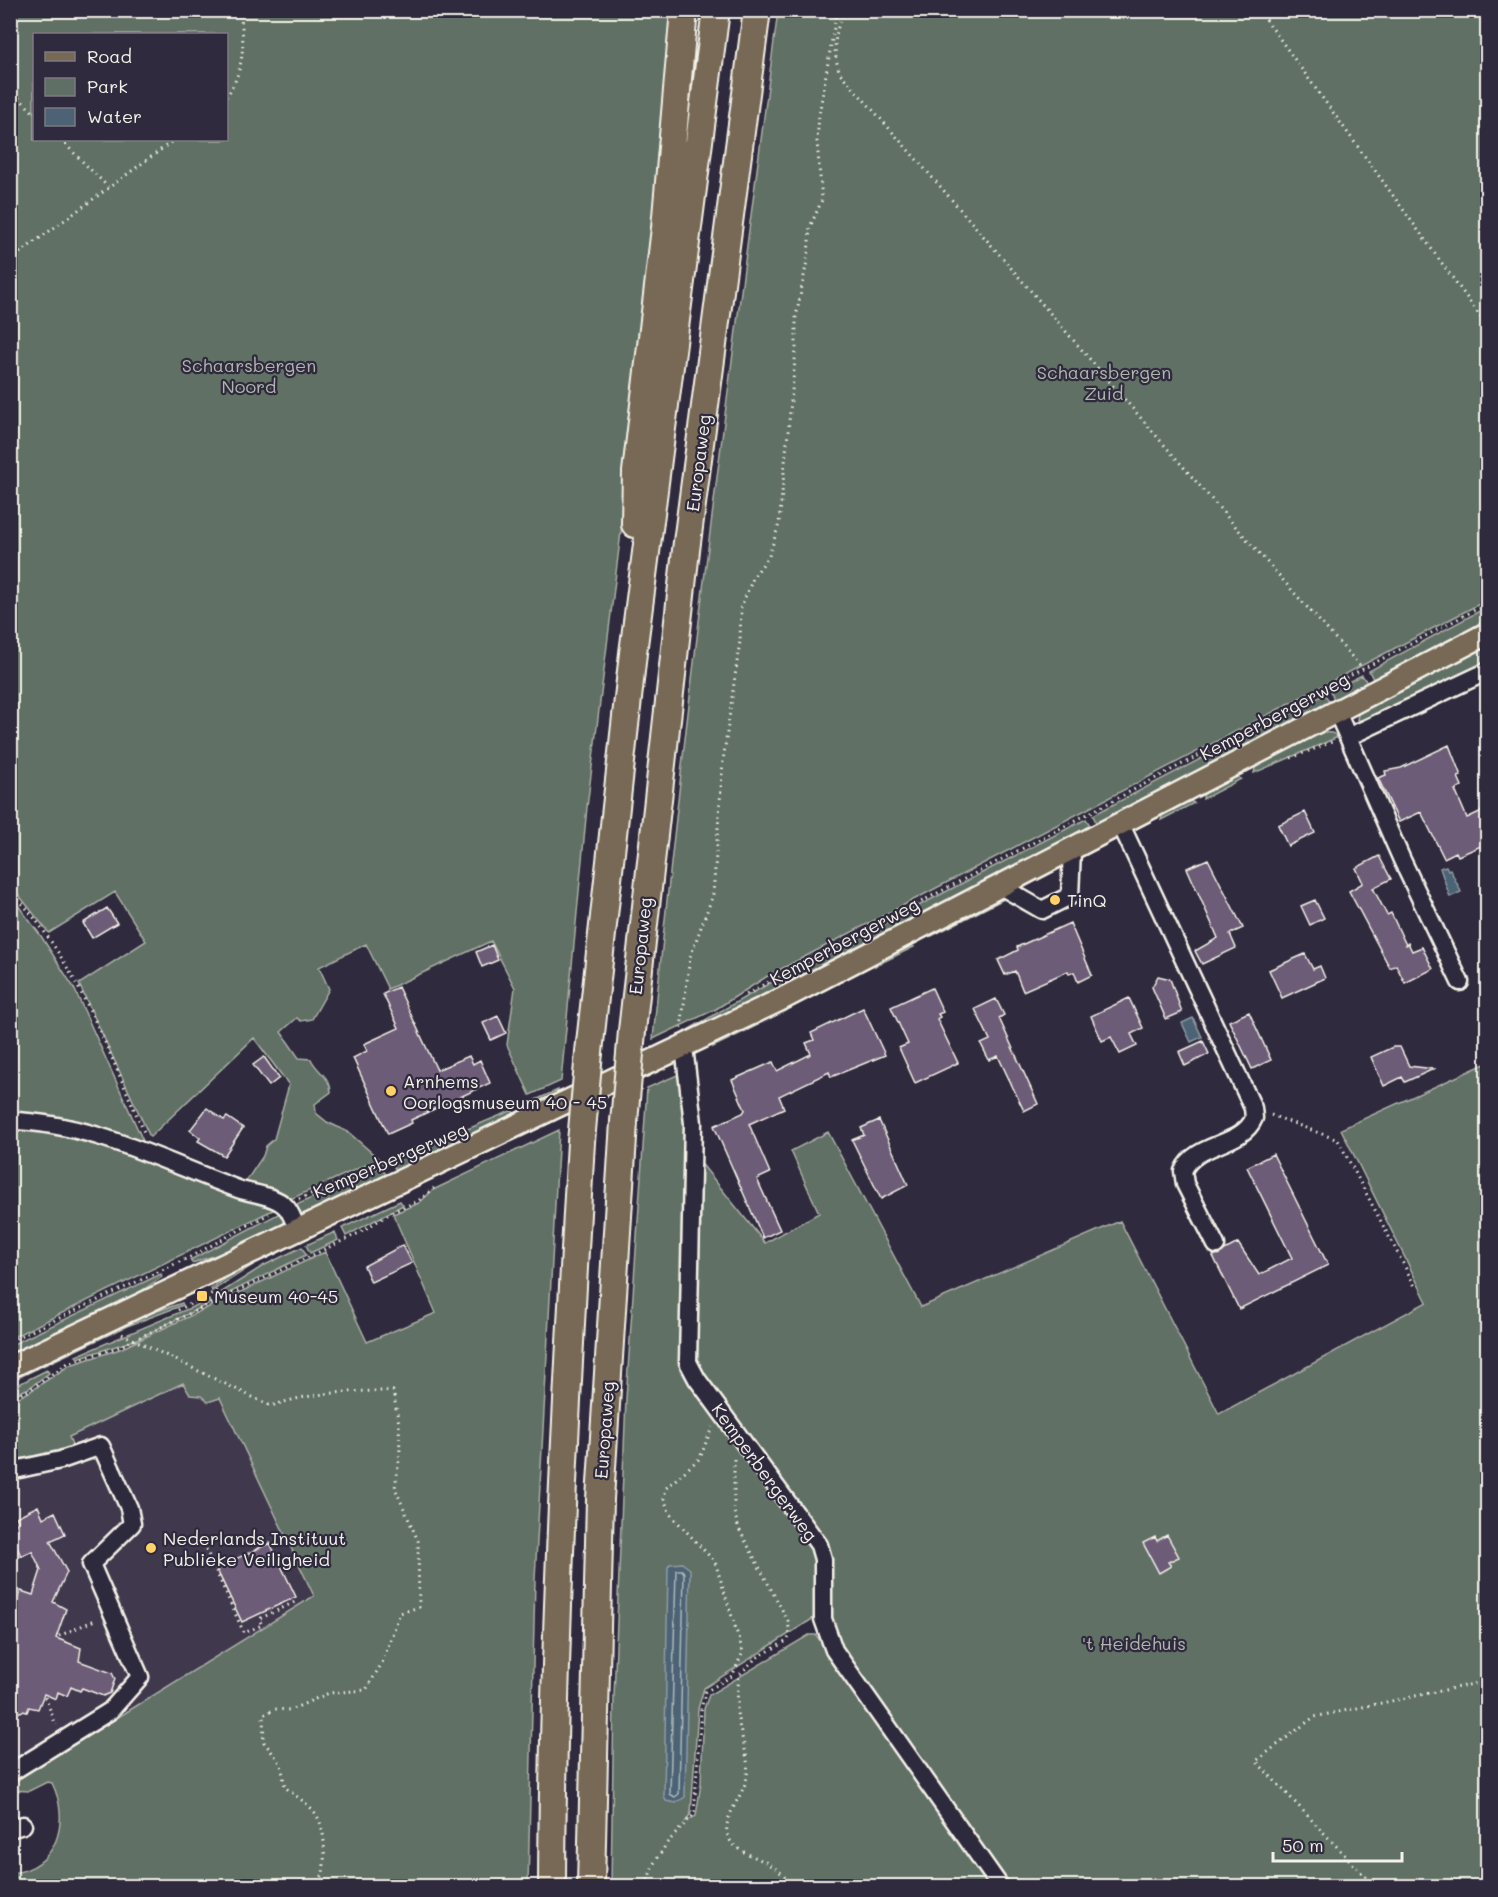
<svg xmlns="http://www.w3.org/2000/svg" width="1498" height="1897" font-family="Mali,sans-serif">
	<rect width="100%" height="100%" fill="#2f2a3d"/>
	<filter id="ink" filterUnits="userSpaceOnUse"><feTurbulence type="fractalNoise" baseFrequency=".0167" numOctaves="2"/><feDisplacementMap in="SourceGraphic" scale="12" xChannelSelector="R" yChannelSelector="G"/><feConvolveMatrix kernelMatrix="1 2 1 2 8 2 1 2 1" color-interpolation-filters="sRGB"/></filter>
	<g filter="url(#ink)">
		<!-- built -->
		<path fill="#41394e" d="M183,1383l24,19 13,-5 95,199 -258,159 -46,24v-318l44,-7 18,-7 -5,-9z"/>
		<!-- green -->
		<path fill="#606f65" stroke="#aab0a6" stroke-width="1.5" fill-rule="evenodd" d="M10,11h668l-34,335 -57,461 -26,274 -31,14 -23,-50 8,-57 -24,-47 -103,48 -22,-45 -47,23 10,22 -17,30 -11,2 -4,-3 -16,14 18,26 12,1c5,12 20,18 20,33l-16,12 1,9 11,9 21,10 31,27 -95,43 -42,-15 21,-31 3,-10 8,-7 15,-54 -35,-47 -104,99 -71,-153 67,-43 -31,-49 -66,41 -35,-44 -3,7 30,40 33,52 69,153 -4,6 -128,-30zM34,34h192v106h-192z
			M778,11h709v589l-721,377 -50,32 -63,30c33,-344 80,-686 125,-1028z
			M1487,607v10l-32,24 -80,42 -6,-12z
			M1487,643v21l-124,58 -6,-3 2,-9z
			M1362,675l7,11 -32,18 -7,-13z
			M1325,694l6,12 -233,122 -5,-13z
			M1318,732l14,1 6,4 -84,36 2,-9z
			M1235,775l6,4 -38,20 1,-8z
			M1188,800l6,3 -33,17 2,-8z
			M1086,819l7,11 -237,123 -173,82 1,-3 86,-49z
			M1002,897l4,1 -74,38 2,-5z
			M911,945l3,2 -39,19 2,-5z
			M754,1023l4,2 -45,22 2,-6z
			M1487,1063v823h-484l-165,-239 -10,-29v-61l-127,-180 -9,-28 8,-187 65,81 54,-30 -28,-62 37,-19 93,175 199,-86 99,193 208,-112 -86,-173z
			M682,1073l4,24 -3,251 131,198 3,70 -113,72 -6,21 -7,104 -5,8 10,-5 5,-33 3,-74 5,-14 100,-60h7l179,251h-384l3,-189 12,-298 21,-311z
			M558,1090v7l-31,14 -5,-5z
			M513,1110l2,7 -114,56 -6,-4 -4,-8z
			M545,1123l-139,68 -1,-2z
			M10,1125l48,4 221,78 -268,131z
			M559,1130l-24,449 -7,307h-517v-13c46,-4 60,-52 41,-90l-5,-1 -18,9 -18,-1v-11l46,-24 257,-159 -94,-198 -12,4 -7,-6 -11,-1 -7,-12 -114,54 4,10 -62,14v-60l18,-9 41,-27 50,-16 205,-97 42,90 69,-29 -43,-99 26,-11 14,-13z
			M381,1166l4,7 -2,8 -78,37 -10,-5 -3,-6z
			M400,1201l3,4 -57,31 -4,-8z
			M282,1212l3,7 -3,10 -32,15 -58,19 -2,-3z
			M335,1232l3,8 -28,13 -4,-8z
			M298,1240l1,2 -40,19 -47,30 -1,-3 48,-30z
			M302,1247l4,8 -91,45 -1,-3 49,-31z
			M161,1274l1,3 -48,32 -103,49v-13z
			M209,1300l1,3 -75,37 -57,18 -2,-2z
			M182,1303l1,2 -56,21 -116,55v-5l113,-54z
			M47,1370l2,3 -20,15 -18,8v-8z"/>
		<!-- water -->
		<path fill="#4b6375" stroke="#8f9ca3" stroke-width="1.5" d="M1446,866l2,4 2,-1 11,23 -11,5 -10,-29z
			M1193,1018l9,19 -11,5 -9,-19z
			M682,1563l8,6 -5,228 -9,6 -10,-2 -2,-5 4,-229 2,-3z"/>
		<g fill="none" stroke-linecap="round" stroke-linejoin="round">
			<!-- shore -->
			<path stroke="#b0b8ba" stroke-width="1.5" d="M676,1570h6l2,3 -5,221 -4,3 -5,-3z"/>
		</g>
		<!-- building -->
		<path fill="#6c5c77" stroke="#f4f1e8" stroke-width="1.5" d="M1449,745l12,31 -3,1 4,9 -7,4 12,28 21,-10v35l-30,13 -2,-4 -12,6 -23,-46 -22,10 -21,-44 8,-3 -1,-4 16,-3z
			M1305,812l10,21 -27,13 -10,-21z
			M1379,856l12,23 -18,9 14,27 4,-2 15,32 2,-2 4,8 10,-4 11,22 -28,14 -9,-18 -6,3 -41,-77 14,-8 -7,-15z
			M1208,859l35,69 -13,6 6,14 -34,16 -7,-13 23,-13 -31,-70z
			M1315,900l9,18 -14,7 -9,-19z
			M107,908l10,15 -25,15 -9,-15z
			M1070,923l22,52 -14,7 -4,-10 -5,2 -1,-3 -45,20 -8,-20 -10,4 -7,-15 20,-10 -1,-3z
			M492,945l6,15 -16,7 -6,-15z
			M1305,954l8,15 7,-3 5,12 -43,20 -13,-28z
			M1158,976l12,3 12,33 -16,7 -14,-32z
			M398,987l39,83 32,-14 4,8 7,-4 10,23 -79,37 1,3 -24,11 -35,-76 14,-7 -3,-7 35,-16 -16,-34z
			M932,988l11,24 -5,2 2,3 -3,2 21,44 -43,20 -16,-35 9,-4 -17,-37z
			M1129,998l14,30 -12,6 6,12 -17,8 -9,-17 -9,4 -11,-25z
			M996,999l8,16 -5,3 39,86 -14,7 -26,-55 -9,4 -8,-16 9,-4 -15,-31z
			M863,1008l22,47 -54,22 -2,-5 -50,24 5,12 -35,16 21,49 -13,6 23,51 -17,8 -49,-112 29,-13 2,-3 -13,-30 41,-18 4,9 34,-17 -5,-11 8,-3 -3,-7z
			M1249,1012l22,48 -19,9 -23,-48z
			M498,1016l8,17 -15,7 -8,-17z
			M1203,1041l6,13 -24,12 -6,-14z
			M1393,1047h7l9,19 25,3 -29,13 -3,-5 -18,9 -13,-29z
			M264,1057l15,21 -10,8 -16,-21z
			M207,1108l17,12 3,-3 16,11 -19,28 -26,-15 2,-3 -10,-8z
			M879,1120l29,65 -27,14 -29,-59 12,-5 -3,-7z
			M1273,1154l55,111 -89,44 -26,-53 25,-13 21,32 33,-17 -45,-91z
			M403,1245l9,18 -41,19 -7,-16z
			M38,1506l5,12 12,-6 10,22 -15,7 17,31 -14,30 13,7 -10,29 25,10 -2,13 33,12 3,6 -5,14 -7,3 -21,-8 -2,3 -9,-4 -4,9 -9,-4 -2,7 -12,-5 -6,15 -9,-2 -2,5 -4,-1 -13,4v-99l11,-25 12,4 8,-25 -9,-19 -11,5 -10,-22 7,-14 -2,-3z
			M1167,1535l12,22 -11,5 3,4 -12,7 -16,-30 12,-6 2,4z
			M270,1543l26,54 -54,25 -26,-54z"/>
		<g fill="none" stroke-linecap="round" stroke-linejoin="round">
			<!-- minor casing -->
			<g stroke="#f4f1e8" stroke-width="21">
				<path id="minor" d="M1337,712l65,148 58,122
					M1348,737l140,-66
					M1121,825l132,283 1,10c-12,29 -59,24 -71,53l2,13 31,61
					M1002,887l40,23 28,-14 2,-46
					M684,1047l9,76 -5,239 9,17 122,166 4,14v60l11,31 166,236
					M10,1121c80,1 154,41 228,68 14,5 36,6 47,17 6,5 9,17 13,24
					M10,1471l51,-11 40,-14 28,62 3,16 -41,40 49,113 -30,34 -100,62
					M10,1829l13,-4"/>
			</g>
			<!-- major casing -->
			<g stroke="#f4f1e8" stroke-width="26">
				<path id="major" d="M10,1367l770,-367 708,-367"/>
			</g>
			<!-- highway casing -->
			<g stroke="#f4f1e8" stroke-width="30">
				<path id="highway" d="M635,524l1,-52 29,-244 19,-218
					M632,1031l54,-481 71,-540
					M589,1052l44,-399 83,-643
					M552,1886c1,-248 15,-496 29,-744
					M591,1886l9,-387 24,-377"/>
			</g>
			<!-- path -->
			<path stroke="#f4f1e8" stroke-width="3" stroke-dasharray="1.5 4.5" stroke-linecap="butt" d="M845,10c-11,20 -13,42 -5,63 176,197 345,401 523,596
				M1259,10l229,317
				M10,89l24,24
				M226,97c18,-24 20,-58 13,-87
				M61,140l47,47
				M10,260l164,-120
				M1291,758l41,-16
				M10,890c64,66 98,161 135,244
				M746,994l742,-391
				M681,1028l9,-71 23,-62 10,-134 17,-120 1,-34 13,-31 15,-20 10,-32 17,-174v-33l12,-61 2,-29 12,-27 -5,-58 2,-27 18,-105
				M1271,1115l67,25 78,148
				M299,1199l170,-74
				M178,1310l43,-21
				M122,1334l149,72c42,-14 78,-15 122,-15l6,33 1,29 -5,35 23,53 1,66 -19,6 -18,50 -16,27 -37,3 -39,17 -15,-1 -12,6 1,27 17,22 4,23c9,8 19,14 27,22 15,16 13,46 11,66l-11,11
				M10,1341l180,-84 79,-43
				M10,1398l19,-8 39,-27 51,-16 240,-114 33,-21 26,-11 16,-13
				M734,1459v53l5,17 49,92 2,14 -3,6 -31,17 -17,17c-1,12 -2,25 -2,37 2,21 13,44 10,64 -2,18 -26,42 -19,60 8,23 48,19 62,50
				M216,1539l-12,6 40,88 18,-8 -3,-6 38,-18
				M59,1636l38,-17
				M45,1697l11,28
				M646,1886l7,-21 14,-22 27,-29 7,-104 4,-18 27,-16 11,-24 -28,-90 -45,-48 -6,-15 2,-11 34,-30 12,-31
				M1374,1886l-118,-125 58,-44 174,-36"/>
			<!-- minor -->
			<use href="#minor" stroke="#2f2a3d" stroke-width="16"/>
			<!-- major -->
			<use href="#major" stroke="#776954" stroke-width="21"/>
			<!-- highway -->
			<use href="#highway" stroke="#776954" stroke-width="26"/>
			<!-- highway-bridge casing -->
			<g stroke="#f4f1e8" stroke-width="30" stroke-linecap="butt">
				<path id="highway-bridge" d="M624,1122l8,-91
					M581,1142l8,-90"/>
			</g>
			<!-- highway-bridge -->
			<use href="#highway-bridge" stroke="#776954" stroke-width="26"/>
		</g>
	</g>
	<!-- markers -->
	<g fill="#ffd166" stroke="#2f2a3d" stroke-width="2">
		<circle cx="1055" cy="900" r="6"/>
		<circle cx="391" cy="1091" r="6"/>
		<rect x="196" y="1290" width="12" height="12" rx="3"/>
		<circle cx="151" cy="1548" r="6"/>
	</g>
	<g text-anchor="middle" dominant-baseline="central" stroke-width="4.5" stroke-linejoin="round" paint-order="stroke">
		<!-- park labels -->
		<g font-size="18" fill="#b1b6ad" stroke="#2f2a3d">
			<text x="249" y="365">Schaarsbergen<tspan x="249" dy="21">Noord</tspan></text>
			<text x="1104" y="372">Schaarsbergen<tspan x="1104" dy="21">Zuid</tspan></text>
			<text x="1134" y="1643">'t Heidehuis</text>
		</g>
		<!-- street labels -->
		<g font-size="18" fill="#f4f1e8" stroke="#2f2a3d">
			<text transform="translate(698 463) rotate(-83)">Europaweg</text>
			<text transform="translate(1274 716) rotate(-28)">Kemperbergerweg</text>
			<text transform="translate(844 941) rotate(-28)">Kemperbergerweg</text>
			<text transform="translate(640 946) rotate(-84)">Europaweg</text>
			<text transform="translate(390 1160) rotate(-23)">Kemperbergerweg</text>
			<text transform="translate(604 1430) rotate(-86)">Europaweg</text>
			<text transform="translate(765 1472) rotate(54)">Kemperbergerweg</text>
		</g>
		<!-- poi labels -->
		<g font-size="18" fill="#f4f1e8" stroke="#2f2a3d" text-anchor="start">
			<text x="1067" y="900">TinQ</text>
			<text x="403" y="1081">Arnhems<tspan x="403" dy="21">Oorlogsmuseum 40 - 45</tspan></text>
			<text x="214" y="1296">Museum 40-45</text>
			<text x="163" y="1538">Nederlands Instituut<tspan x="163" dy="21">Publieke Veiligheid</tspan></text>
		</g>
	</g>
	<!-- margin -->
	<rect width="1498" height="1897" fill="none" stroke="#2f2a3d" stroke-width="36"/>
	<rect x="18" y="18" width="1462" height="1861" fill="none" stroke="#f4f1e8" stroke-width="2" filter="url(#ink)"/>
	<!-- legend -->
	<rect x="33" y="33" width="195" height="108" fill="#2f2a3d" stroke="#7e7a81" stroke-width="1.5"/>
	<rect x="45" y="52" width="30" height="9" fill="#776954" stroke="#7e7a81" stroke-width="1.5"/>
	<text x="87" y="63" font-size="18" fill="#f4f1e8">Road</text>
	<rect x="45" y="78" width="30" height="18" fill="#606f65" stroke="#7e7a81" stroke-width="1.5"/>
	<text x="87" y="93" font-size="18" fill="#f4f1e8">Park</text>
	<rect x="45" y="108" width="30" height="18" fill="#4b6375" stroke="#7e7a81" stroke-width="1.5"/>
	<text x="87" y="123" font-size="18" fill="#f4f1e8">Water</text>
	<!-- scale -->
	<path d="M1273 1852v9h129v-9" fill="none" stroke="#f4f1e8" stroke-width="3"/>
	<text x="1282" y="1852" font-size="18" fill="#f4f1e8" stroke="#2f2a3d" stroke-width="4.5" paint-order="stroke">50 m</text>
</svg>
